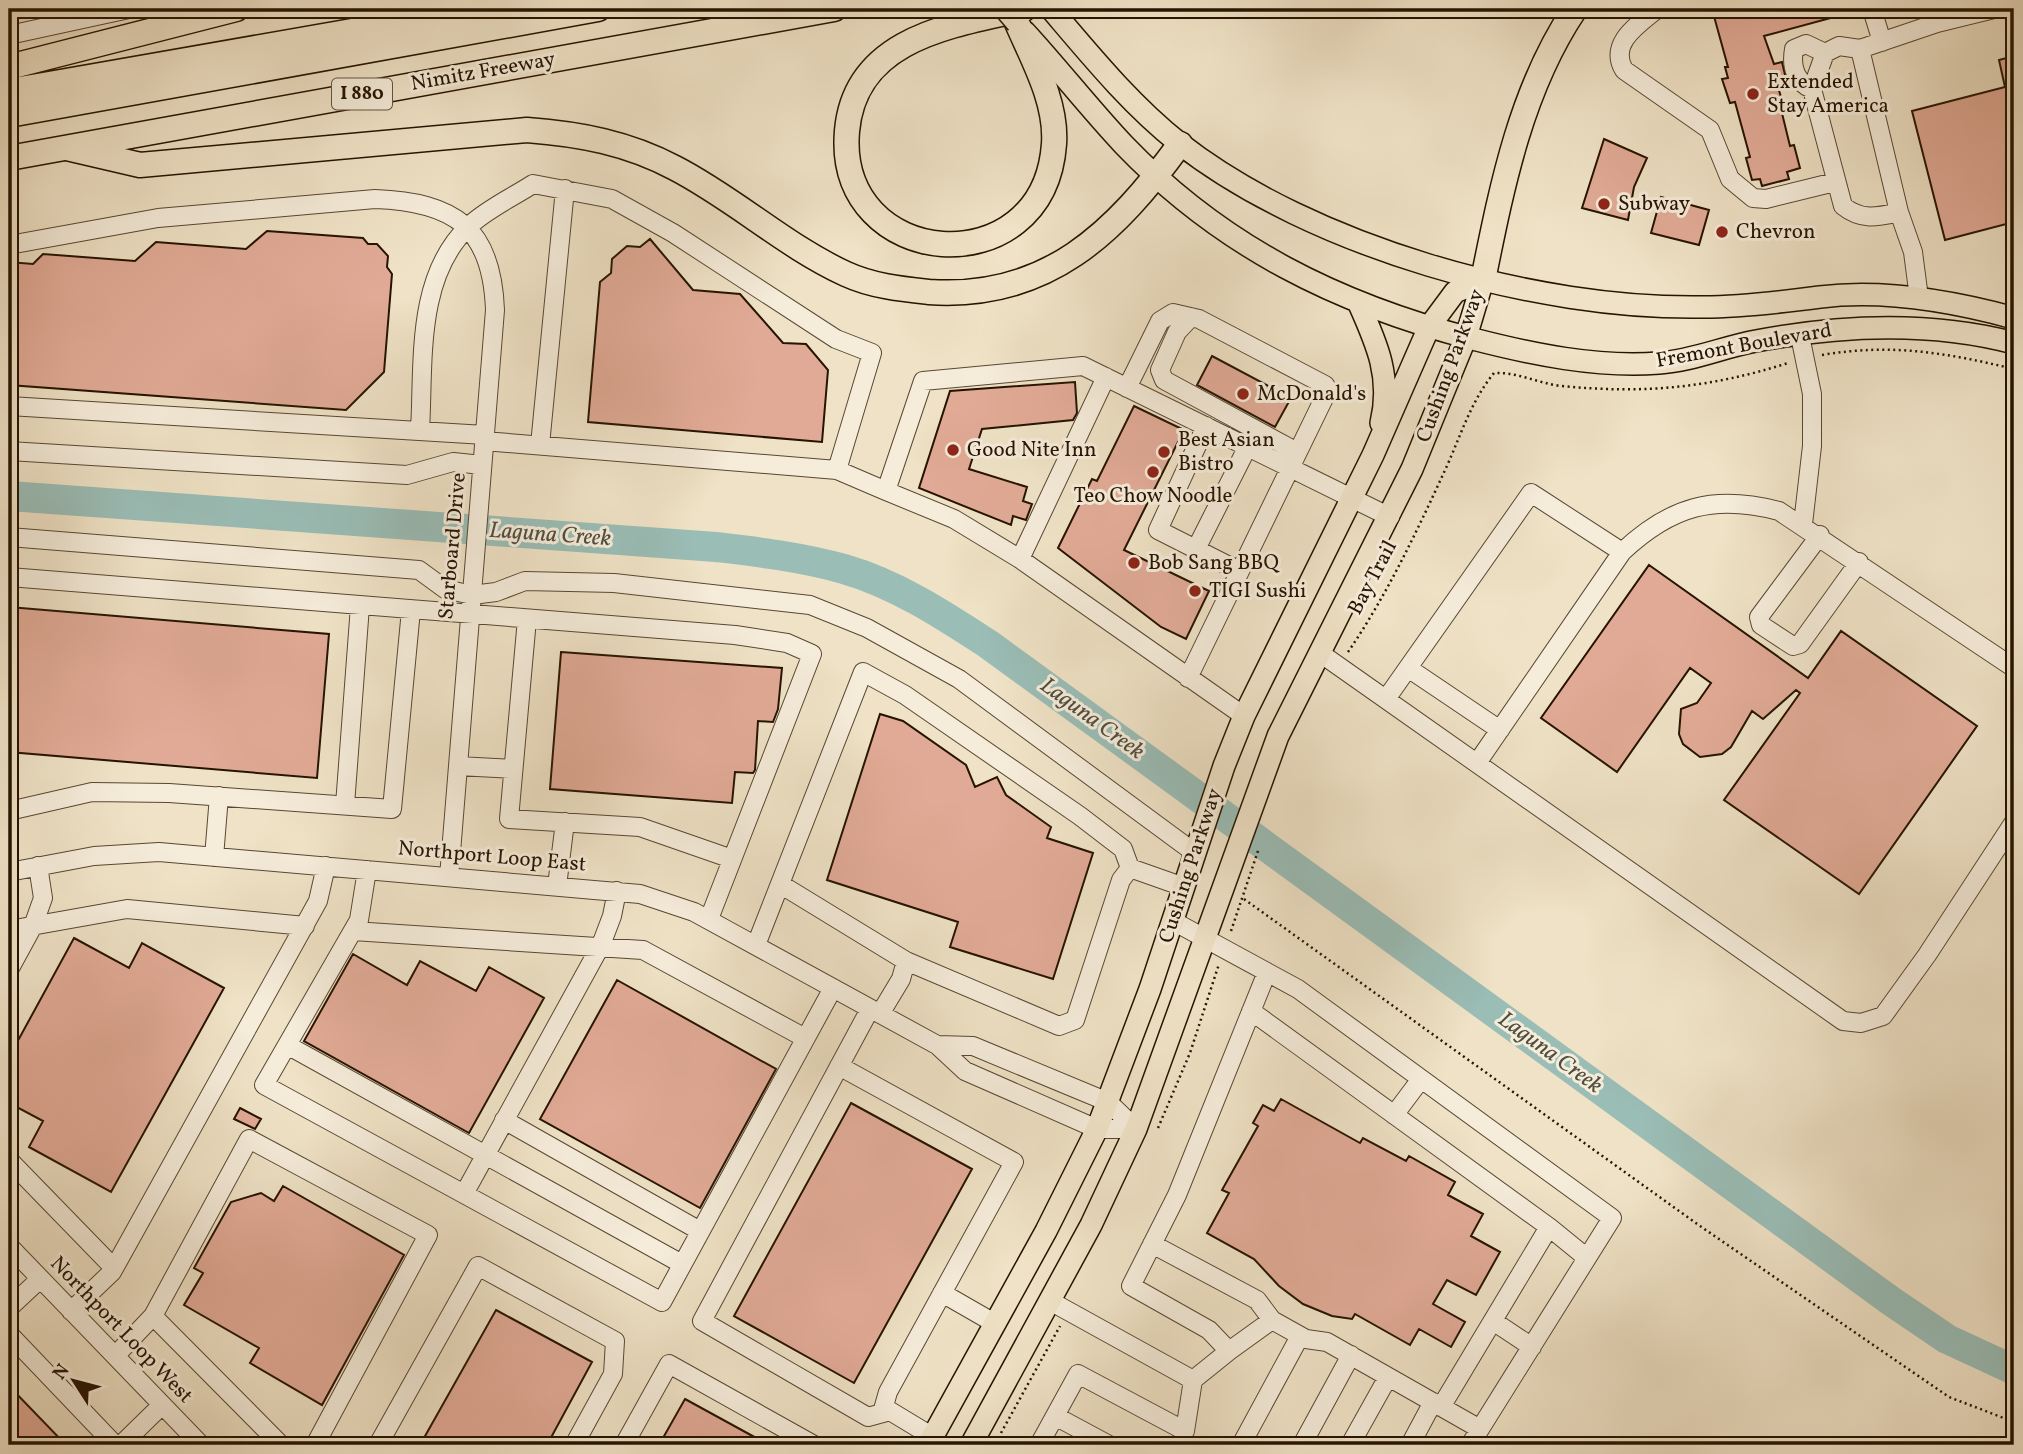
<svg xmlns="http://www.w3.org/2000/svg" width="2023" height="1454" font-family="Vollkorn,serif">
	<rect width="100%" height="100%" fill="#efe2c6"/>
	<filter id="stains"><feTurbulence type="fractalNoise" baseFrequency=".00286" numOctaves="4"/><feColorMatrix values="0 0 0 0 .2 0 0 0 0 .09 0 0 0 0 .02 0 0 0 .5 -.17"/></filter>
	<radialGradient id="worn" r=".72"><stop offset=".6" stop-color="#630" stop-opacity="0"/><stop offset="1" stop-color="#630" stop-opacity=".3"/></radialGradient>
	<g fill="none" stroke-linecap="round" stroke-linejoin="round">
		<!-- river -->
		<path stroke="#9abdb6" stroke-width="30" d="M9,496l707,51c42,5 86,10 128,22 52,15 98,45 144,75l903,657 56,38 67,31"/>
	</g>
	<!-- building -->
	<path fill="#e1aa96" stroke="#261300" stroke-width="2" d="M1712,9h136l1,4 -85,23 10,28 8,-2 4,17 -10,2 6,19 -3,1 11,45 4,-1 6,23 -13,4 2,7 -27,7 -2,-7 -8,1 -6,-22 4,-1 -15,-55 -5,1 -8,-24 6,-1 -3,-11h3z
		M2014,56v166l-69,18 -33,-129 93,-24 -6,-27z
		M1604,139l43,19 -13,29 -6,33 -46,-12z
		M1661,197l48,13 -10,35 -48,-12z
		M267,231l96,7 5,6h9l11,12 -1,11 5,7 -8,98 -38,38 -337,-25v-123l24,2 10,-10 92,7 21,-19 90,7z
		M650,239l43,51 47,4 43,49 23,1 22,26 -6,72 -234,-20 12,-140 11,-9 1,-14 15,-13 13,1z
		M1212,356l79,42 -16,29 -78,-42z
		M1075,382l2,31 -4,7 -91,9 -13,40 58,18 -4,14 9,3 -6,16 -13,-4 -2,9 -92,-37 31,-97z
		M1134,406l50,24 -60,120 85,41 -23,48 -25,-12 -103,-79 34,-69 5,2z
		M1649,565l159,113 33,-47 136,95 -118,168 -135,-94 76,-107 -4,-3 -33,29 -11,-8 -21,36 -9,7 -22,3 -17,-13 -4,-10 2,-25 16,-6 14,-20 -21,-15 -73,104 -76,-54z
		M9,607l320,27 -12,144 -308,-26z
		M561,652l221,16 -4,41 -5,13 -15,-1 -3,49 -2,3 -18,-1 -3,31 -182,-14z
		M880,714l23,7 63,44 9,22 22,-10 9,18 45,32 -4,11 46,15 -40,126 -103,-32 8,-25 -131,-42z
		M74,938l55,30 13,-25 82,45 -113,204 -82,-45 14,-26 -34,-18v-46z
		M353,954l54,31 13,-24 56,30 13,-24 55,31 -75,135 -165,-92z
		M617,980l159,89 -76,139 -160,-89z
		M1281,1099l79,44 3,-5 43,23 3,-5 46,26 -7,13 35,19 -12,22 29,16 -24,43 -29,-15 -14,24 32,18 -14,25 -32,-18 -9,16 -55,-31 -3,5 -20,-3 -29,-12 -24,-18 -25,-27 -47,-26 22,-40 -7,-3 36,-64 -5,-3 10,-18 11,6z
		M851,1103l121,66 -118,214 -120,-67z
		M240,1108l21,11 -6,10 -21,-10z
		M283,1186l121,69 -82,150 -72,-42 9,-15 -75,-43 19,-32 -9,-5 37,-66 30,-9 13,8z
		M496,1310l96,52 -45,83h-127z
		M9,1386l57,59h-57z
		M685,1399l84,46h-110z"/>
	<g fill="none" stroke-linecap="round" stroke-linejoin="round">
		<!-- minor casing -->
		<g stroke="#584732" stroke-width="20">
			<path id="minor" d="M1657,9c-18,15 -49,34 -33,61l86,60 20,49 23,19 13,1 69,-17
				M1872,9l10,33
				M9,35l120,-26
				M1860,49l-21,-3 -14,7 -13,36 31,117c19,15 34,11 56,6
				M1812,89c-17,-7 -21,-23 -18,-40l12,-5 19,9
				M9,245l149,-27 217,-19c80,3 117,29 120,111l-46,567
				M1919,298l-6,-46 -14,-40 -39,-163 77,-26 57,-14
				M1191,317l-14,15 -17,38 4,10 133,72
				M1800,336l12,58v52l-9,78
				M1127,388l33,-67 13,-8 26,6 126,66 3,5 -140,288
				M9,406l476,29
				M1206,426l-48,104 81,41
				M420,431c4,-68 -5,-154 49,-205 18,-17 44,-29 64,-42l79,15 61,34 163,106 36,14 -35,117 -353,-29
				M540,445l25,-256
				M9,451l398,24 46,-13 29,3
				M837,470l49,21
				M1820,535l-61,82 2,8 32,21 7,-2 59,-82
				M9,537l410,33 26,19 27,6 24,-3 29,-11 89,2 196,22 57,23 92,51 236,174
				M1196,549l52,-103
				M1020,559l86,-182
				M9,577l726,58 52,8 25,11 -103,265
				M527,619l-18,200 131,8 92,32
				M1320,653l523,368 18,2 22,-7 44,-61 87,-133
				M1408,668l92,62
				M1386,699l145,-206 91,59
				M1244,716l-224,-157 -66,-40 -68,-28 37,-110 160,-15 307,151
				M1477,763l145,-211c49,-46 92,-58 157,-41l235,157
				M458,766l55,3
				M345,805l15,-199
				M9,811l83,-19 77,1 223,16 19,-199
				M214,857l5,-61
				M367,870l-8,50 -95,165 398,217 171,-314
				M9,872l85,-16 65,-4 481,42 54,18 243,133 28,26 132,58h39
				M780,884l126,77 153,65 16,-6 46,-140 9,-12
				M557,886l8,-64
				M1173,921l125,68 314,229 -142,227
				M9,930l118,-21 178,17
				M353,931l290,19 162,88
				M756,945l107,-273 42,23 175,121 43,33 7,19 54,19
				M9,970l24,-44 10,-28 -5,-32
				M870,1009l-168,312 166,96 22,-6 43,26
				M1251,1011l298,216 38,31
				M880,1014l21,-35 5,-18
				M287,1045l395,219
				M937,1045l36,1 135,56 28,27
				M839,1066l175,96 -126,230 -6,21
				M1394,1115l27,-36
				M504,1120l196,111
				M9,1160l105,108
				M464,1194l137,-249 11,-29 5,-25
				M1152,1244l105,56 15,20 -43,31
				M9,1246l192,199
				M942,1293l54,31
				M9,1308l31,-29
				M71,1311l41,-39 206,-371 8,-35
				M153,1316l128,129
				M1272,1320l34,19 21,3 153,87
				M1493,1321l39,26
				M9,1334l106,111
				M115,1356l38,-40 96,-177 179,96 -113,210
				M1193,1380l36,-29 -20,-21 -78,-44 46,-91 90,-223
				M1441,1407l108,-180
				M1055,1416l54,29
				M121,1445l41,-40
				M378,1445l100,-179 137,75 -2,33 -39,71
				M624,1445l45,-81 145,81
				M1039,1445l39,-71 107,57 8,-51 -143,-79
				M1241,1445l59,-109
				M1302,1445l49,-90
				M1350,1445l38,-68
				M1410,1445l23,-43"/>
		</g>
		<!-- major casing -->
		<g stroke="#261300" stroke-width="24">
			<path id="major" d="M1051,9c40,47 80,96 128,134 133,104 358,167 525,164 38,0 78,-5 116,-10 65,-8 132,4 194,21
				M1025,32c34,37 65,77 99,113 98,102 214,159 349,194 58,15 125,29 186,24 33,-2 64,-16 97,-22 85,-16 174,-20 258,2
				M1359,304c18,40 33,74 22,119
				M928,1445l118,-214 51,-102 53,-140 74,-223 20,-50 129,-261 56,-128 26,-35 28,-12
				M971,1445l120,-220 45,-96 142,-393 134,-267 54,-132 17,-57"/>
		</g>
		<!-- highway casing -->
		<g stroke="#261300" stroke-width="27">
			<path id="highway" d="M1017,23c16,37 40,79 37,121 -10,144 -219,127 -207,-13 8,-93 105,-106 177,-122
				M9,67l227,-58
				M9,91l469,-82
				M9,115l589,-106
				M67,148l73,17 387,-35c53,4 101,13 148,38 60,31 110,78 171,106 26,12 55,15 83,18 118,8 186,-59 251,-148
				M9,158l825,-149
				M1483,280c19,-94 38,-191 92,-271"/>
		</g>
		<!-- path -->
		<path stroke="#261300" stroke-width="2.5" stroke-dasharray="2 3.5" stroke-linecap="butt" d="M1822,355c70,-12 125,-2 192,14
			M1348,652c39,-57 69,-121 98,-184 15,-33 25,-67 48,-95 24,-1 43,10 67,13 84,8 148,2 227,-23
			M1244,899l456,327 249,171 65,25
			M1231,931l28,-83
			M1158,1128l32,-75 29,-89
			M1001,1433l59,-107"/>
		<!-- minor -->
		<use href="#minor" stroke="#f5ecda" stroke-width="18"/>
		<!-- major -->
		<use href="#major" stroke="#efe2c6" stroke-width="21"/>
		<!-- highway -->
		<use href="#highway" stroke="#efe2c6" stroke-width="24"/>
		<!-- major-bridge casing -->
		<g stroke="#261300" stroke-width="24" stroke-linecap="butt">
			<path id="major-bridge" d="M1005,9l12,14"/>
		</g>
		<!-- major-bridge -->
		<use href="#major-bridge" stroke="#efe2c6" stroke-width="21"/>
	</g>
	<!-- markers -->
	<g fill="#8f2418" stroke="#f5ecda" stroke-width="2.5">
		<circle cx="1753" cy="94" r="7"/>
		<circle cx="1604" cy="204" r="7"/>
		<circle cx="1722" cy="232" r="7"/>
		<circle cx="1243" cy="394" r="7"/>
		<circle cx="953" cy="450" r="7"/>
		<circle cx="1164" cy="452" r="7"/>
		<circle cx="1153" cy="472" r="7"/>
		<circle cx="1134" cy="563" r="7"/>
		<circle cx="1195" cy="591" r="7"/>
	</g>
	<g text-anchor="middle" dominant-baseline="central" stroke-width="6" stroke-linejoin="round" paint-order="stroke">
		<!-- shield labels -->
		<rect fill="#f5ecda" stroke="#645441" stroke-width="2" x="332" y="78.5" width="60" height="31" rx="5"/>
		<g font-size="19" font-weight="bold" fill="#261300">
			<text x="362" y="94">I 880</text>
		</g>
		<!-- street labels -->
		<g font-size="21" fill="#261300" stroke="#f5ecda">
			<text transform="translate(483 72) rotate(-10)">Nimitz Freeway</text>
			<text transform="translate(1744 346) rotate(-10)">Fremont Boulevard</text>
			<text transform="translate(1451 366) rotate(-70)">Cushing Parkway</text>
			<text transform="translate(453 546) rotate(-85)">Starboard Drive</text>
			<text transform="translate(1373 578) rotate(-62)">Bay Trail</text>
			<text transform="translate(492 857) rotate(5)">Northport Loop East</text>
			<text transform="translate(1191 866) rotate(-72)">Cushing Parkway</text>
			<text transform="translate(121 1330) rotate(46)">Northport Loop West</text>
		</g>
		<!-- poi labels -->
		<g font-size="21" fill="#261300" stroke="#f5ecda" text-anchor="start">
			<text x="1767" y="82">Extended<tspan x="1767" dy="24">Stay America</tspan></text>
			<text x="1618" y="204">Subway</text>
			<text x="1736" y="232">Chevron</text>
			<text x="1257" y="394">McDonald's</text>
			<text x="1178" y="440">Best Asian<tspan x="1178" dy="24">Bistro</tspan></text>
			<text x="967" y="450">Good Nite Inn</text>
			<text x="1153" y="496" text-anchor="middle">Teo Chow Noodle</text>
			<text x="1148" y="563">Bob Sang BBQ</text>
			<text x="1209" y="591">TIGI Sushi</text>
		</g>
		<!-- water labels -->
		<g font-size="23" font-style="italic" fill="#4f4e40" stroke="#f5ecda">
			<text transform="translate(550 535) rotate(4)">Laguna Creek</text>
			<text transform="translate(1092 719) rotate(36)">Laguna Creek</text>
			<text transform="translate(1550 1053) rotate(36)">Laguna Creek</text>
		</g>
	</g>
	<!-- margin -->
	<rect width="2023" height="1454" fill="none" stroke="#efe2c6" stroke-width="35"/>
	<rect x="10" y="10" width="2002" height="1433" fill="none" stroke="#261300" stroke-width="3.5"/>
	<rect x="18" y="18" width="1988" height="1419" fill="none" stroke="#261300" stroke-width="2"/>
	<!-- north arrow -->
	<g transform="translate(74 1381) rotate(306)" stroke="#f5ecda" stroke-width="5" paint-order="stroke">
	<path d="M0-5L12 26L0 18L-12 26Z" fill="#261300"/>
	<text y="-10" font-size="19" font-weight="bold" text-anchor="middle" fill="#261300">N</text>
	</g>
	<rect width="100%" height="100%" filter="url(#stains)"/>
	<rect width="100%" height="100%" fill="url(#worn)"/>
</svg>
